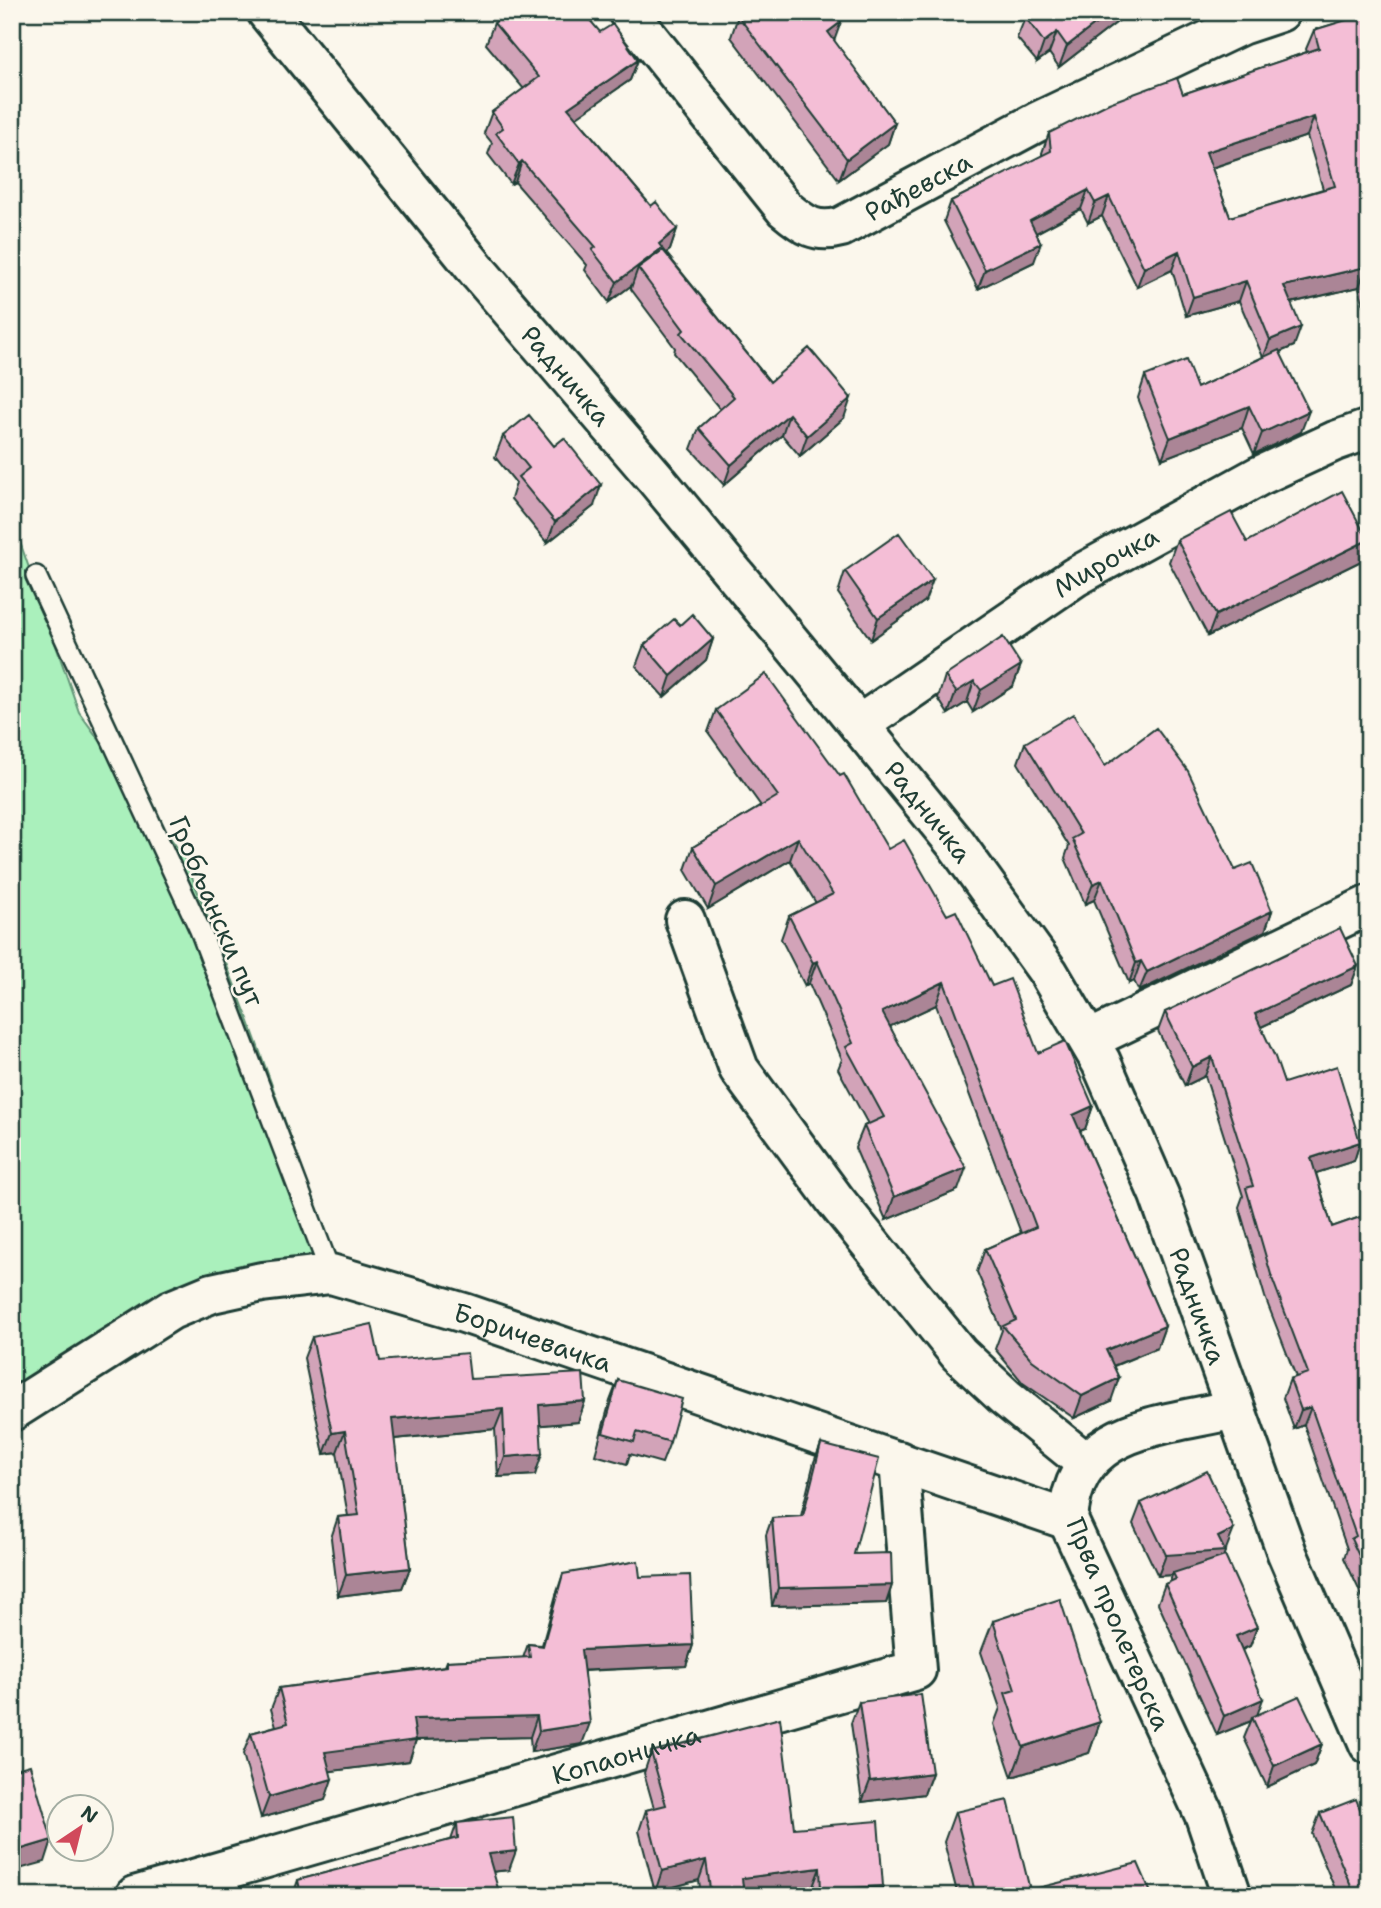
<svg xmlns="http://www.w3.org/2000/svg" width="1381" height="1908" font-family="'Shantell Sans',sans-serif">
	<rect width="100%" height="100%" fill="#fbf7ec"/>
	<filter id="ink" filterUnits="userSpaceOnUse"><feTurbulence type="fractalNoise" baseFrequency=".0143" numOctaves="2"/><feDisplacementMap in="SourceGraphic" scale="14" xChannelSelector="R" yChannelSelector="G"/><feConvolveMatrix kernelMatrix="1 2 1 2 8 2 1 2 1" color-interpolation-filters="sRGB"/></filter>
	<g filter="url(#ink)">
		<!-- green -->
		<path fill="#aaf0bc" stroke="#649678" stroke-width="2" d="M20,542l59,170 105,145 64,162 72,199 11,56 -69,8 -250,129v-863z"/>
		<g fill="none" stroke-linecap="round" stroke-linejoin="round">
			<!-- lane casing -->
			<g stroke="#1f3d34" stroke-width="24">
				<path id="lane" d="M36,576l164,354 131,344"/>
			</g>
			<!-- street casing -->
			<g stroke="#1f3d34" stroke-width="44">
				<g id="street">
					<path id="s1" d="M628,12l157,197c19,16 31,25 56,18l196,-105 204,-97 39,-13"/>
					<path id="s2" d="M859,725l216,-148 184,-101 76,-35 34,-12"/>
					<path d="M685,920l54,149 97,132 123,153 46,43 80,65"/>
					<path d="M1089,1040l280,-135"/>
					<path id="s3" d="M12,1411l159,-101 41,-17 50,-11 69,-8 133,39 604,207"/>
					<path id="s4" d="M135,1896l781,-226 -17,-209"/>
					<path d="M1232,1896l-27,-80 -137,-296c6,-95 93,-93 167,-111"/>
				</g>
			</g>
			<!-- secondary casing -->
			<g stroke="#1f3d34" stroke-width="44">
				<g id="secondary">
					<path id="s5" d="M267,12l213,262 176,205 203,246 97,119 92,128 53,90 58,133 128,358 82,191"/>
				</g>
			</g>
			<!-- lane -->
			<use href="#lane" stroke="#fbf7ec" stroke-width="19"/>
			<!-- street -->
			<use href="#street" stroke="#fbf7ec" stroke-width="38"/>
			<!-- secondary -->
			<use href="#secondary" stroke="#fbf7ec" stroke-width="38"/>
		</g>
		<!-- wall -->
		<path fill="#d2a3b8" stroke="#1f3d34" stroke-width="2" fill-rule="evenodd" d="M1020,12h110l-71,55 -10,-14 -12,9 -20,-24 8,-20z
			M1369,13v313l-10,-39 -68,16 3,43 -14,6 21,80 -47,22 -12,-26 -80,31 -24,-61 7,-22 52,12 66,-31 -24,-56 -53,15 -14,-46 -35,17 -35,-71 -14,7 -7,-14 -45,24 -2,29 -56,27 -34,-68 7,-20 91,-45v-3l7,-20 134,-39 124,-42 -1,-3 8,-19zM1307,136l16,53 -93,28 -18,-49z
			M738,16l96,25 61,82 -7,21 -49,36 -108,-143z
			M494,23l106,9 38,28 -8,20 -54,37 75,89 26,23 -7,21 -4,3 104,129 74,36 -44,38 -18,-21 -58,50 -33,-36 8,-21 21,-19 -46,-56 1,-5 -44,-59 1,-4 -23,17 -24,-32 2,-5 -72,-83 -4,2 -23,-30 4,-11 -8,-10 8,-21 32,-23 -38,-45z
			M503,436l91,70 -47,37 -36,-44 5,-16 -21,-26z
			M1177,540l70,2 121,-2 -7,21 -153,75 -39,-74z
			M845,571l80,30 -54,39 -33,-47z
			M680,625l33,14 -7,21 -42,37 -28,-31 8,-21z
			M1021,665l-8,21 -40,26 -6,-10 -19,12 -10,-16 7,-22z
			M716,710l172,139 59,66 45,71 46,67 55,53 -8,23 -5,2 85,195 -8,22 -43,18 -3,35 -37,17 -51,-35 -28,-34 7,-19 -25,-58 8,-23 36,-16 -85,-228 -46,21 68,164 -72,30 -31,-72 9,-22 4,-2 -30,-55 4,-10 -33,-76 -4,3 -24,-47 8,-23 27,-13 -26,-43 -82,49 -23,-39 8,-23 68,-41 -53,-74z
			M1025,743l80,23 130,104 37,41 -7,20 -126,60 -5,-10 -5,2 -35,-83 -9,4 -20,-46 4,-12 -51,-83z
			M1358,966l-7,19 -90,42 23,56 76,59 -6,19 -38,12 16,54 37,-13v397l-25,-53 3,-9 -43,-124 -10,4 -11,-31 7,-19 6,-2 -31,-80 -26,-90 4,-11 -38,-120 -20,10 -27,-55 7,-19z
			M312,1337l68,24 205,40 -7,21 -38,3 -5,50 -37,2 -3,-48 -101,10 16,129 -8,20 -64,8 -7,-58 7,-21 10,-1 -11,-64 -13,2 -20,-96z
			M618,1380l52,62 -8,21 -32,-9 -3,10 -32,-9 15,-54z
			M821,1444l33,110 38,31 -6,18 -114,3 -6,-71 6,-17 29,-2 13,-54z
			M1141,1503l85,47 -1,1 -3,6 35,70 -7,19 -8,4 16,64 64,30 -8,21 -47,22 -23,-49 7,-17 -34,14 -59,-132 7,-19 5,-2 2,-7 -14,1 -25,-52z
			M563,1574l77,3 53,68 -7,21 -102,5 -2,73 -51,8 -1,-15 -114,3 -7,21 -79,10 -5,29 -64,18 -18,-64 8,-21 25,-7 -5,-17 8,-21 166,-22 2,-5 76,-3 5,-14 14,1 14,-50z
			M993,1621l107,101 -11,31 -77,24 -18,-53 6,-16 -19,-56z
			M859,1702l73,71 -8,21 -62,8 -11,-79z
			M651,1752l143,76 85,68h-66l-1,-7 -52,7h-59l-2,-16 -44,12 -16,-61 7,-21 8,-2 -10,-35z
			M955,1812l75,78 122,6h-194l-14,-54z
			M1320,1813l49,83h-31l-26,-62z
			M457,1823l52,47 -215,22 4,-12 153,-40z"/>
		<!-- shaded-wall -->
		<path fill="#ab8596" stroke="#1f3d34" stroke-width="2" d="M1111,12h19l-71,55 8,-21z
			M841,22l-8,22 -5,-12z
			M1057,32l-8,21 -12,9 7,-20z
			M638,60l-8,20 -69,48 7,-20z
			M1314,117l-7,19 -108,36 7,-20z
			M895,123l-7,21 -49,36 8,-21z
			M522,161l-7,21 -4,2 8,-20z
			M1088,190l-7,19 -58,31 7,-19z
			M1109,196l-7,20 -14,7 7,-20z
			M677,229l-7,21 -12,9 -20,9 -6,17 -23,17 8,-20 42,-38z
			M1041,243l-7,19 -56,27 7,-19z
			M1179,251l-7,19 -35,17 7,-19z
			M1366,267l-7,20 -82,19 7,-20z
			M1246,281l-7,20 -53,15 7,-19z
			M1301,327l-7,19 -31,13 7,-19z
			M851,398l-7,20 -44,38 7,-20z
			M1249,406l-7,22 -80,31 8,-21z
			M1309,411l-8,21 -47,22 8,-21z
			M789,414l-7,21 -58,50 7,-20z
			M601,485l-7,21 -47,37 8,-21z
			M1368,540l-7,21 -153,75 8,-21z
			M933,580l-8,21 -54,39 7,-22z
			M713,639l-7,21 -42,37 7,-21z
			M1021,665l-8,21 -40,26 8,-22z
			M974,681l-7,21 -19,12 8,-22z
			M798,838l-8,22 -82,49 8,-23z
			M1102,880l-8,20 -9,4 8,-20z
			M1272,911l-7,20 -126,60 8,-19z
			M817,961l-8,22 -4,3 8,-23z
			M1141,961l-7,20 -5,2 7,-20z
			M1358,966l-7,19 -103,48 7,-19z
			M944,982l-8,23 -62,29 8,-22z
			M1212,1057l-7,19 -20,10 7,-19z
			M1093,1106l-8,23 -20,8 8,-22z
			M1360,1142l-6,19 -50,16 7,-19z
			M966,1168l-8,22 -72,30 8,-23z
			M1165,1326l-8,22 -59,24 8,-22z
			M1119,1378l-8,23 -37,17 8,-22z
			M585,1401l-7,21 -46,4 7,-21z
			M1311,1407l-7,18 -10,4 7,-19z
			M503,1409l-8,20 -111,11 8,-21z
			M345,1431l-8,21 -13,2 8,-21z
			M542,1454l-7,21 -37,2 7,-20z
			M1234,1529l-17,43 -44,1 -1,2 -14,1 8,-21 52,-18z
			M410,1568l-8,20 -64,8 8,-21z
			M892,1585l-6,18 -114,3 6,-18z
			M1257,1627l-7,19 -21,9 7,-19z
			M693,1645l-7,21 -113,5 8,-21z
			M1263,1699l-7,19 -4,-1 -1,4 -34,14 7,-19z
			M537,1716l-7,21 -114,3 -7,21 -92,12 8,-21 88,-33z
			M1100,1722l-11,31 -77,24 11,-30z
			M590,1723l-8,21 -51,8 8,-21z
			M1322,1744l-8,21 -47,22 7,-21z
			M932,1773l-8,21 -62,8 8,-21z
			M332,1779l-7,21 -64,18 8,-21z
			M52,1840l-7,22 -33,9v-19z
			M516,1851l-7,19 -28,3 7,-19z
			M706,1860l-7,20 -44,12 7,-21z
			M820,1868l-8,21 -52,7h-25l7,-18z
			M883,1886l-4,10h-60l2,-6z
			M499,1892l-2,4h-14z"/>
		<!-- building -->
		<path fill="#f4bed6" stroke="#1f3d34" stroke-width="2" fill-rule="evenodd" d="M507,12h76l17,20 13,-8 25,36 -70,48 83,98 5,-4 21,27 -18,15 3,4 -45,34 -25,-32 4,-3 -74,-86 -3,3 -23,-31 7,-5 -11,-16 47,-35 -45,-54z
			M743,12h91l7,10 -13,10 67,91 -48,36 -109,-143z
			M1031,12h80l-44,34 -10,-14 -13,10 -19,-25z
			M1369,13v266l-3,-12 -82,19 17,41 -31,13 -24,-59 -53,16 -14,-46 -35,17 -35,-72 -14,7 -7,-13 -58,31 11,22 -56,27 -34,-69 100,-50 -2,-18 60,-30 68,-25 6,16 136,-46 -5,-18zM1314,117l21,69 -105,31 -24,-65z
			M663,250l107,132 39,-34 42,50 -44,38 -18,-22 -58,51 -32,-37 35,-31 -53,-64 3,-3 -46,-62z
			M1279,350l30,61 -47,22 -13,-27 -79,32 -25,-62 41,-16 11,28z
			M529,415l25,31 10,-8 37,47 -46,37 -37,-45 11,-9 -26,-32z
			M1342,491l26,49 -152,75 -39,-75 54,-28 16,30z
			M899,533l34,47 -55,38 -33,-47z
			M692,614l21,25 -42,37 -27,-31 30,-26 6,6z
			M1003,637l18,28 -40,25 -7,-9 -18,11 -11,-16z
			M766,674l74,102 4,-2 44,75 16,-9 43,75 9,-4 36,75 18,-7 28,74 27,-12 28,65 -20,9 92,211 -59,24 13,28 -37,18 -50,-36 -29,-34 13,-6 -31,-71 51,-22 -92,-245 -62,30 84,156 -72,29 -30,-71 20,-9 -38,-70 7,-4 -36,-82 -4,2 -24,-47 44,-22 -35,-56 -82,48 -23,-39 85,-51 -62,-86z
			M1073,714l32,52 51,-38 32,43 47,99 17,-7 20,48 -125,61 -6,-11 -5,2 -34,-83 -9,4 -21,-45 9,-5 -56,-91z
			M1340,928l18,38 -103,48 20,43 9,26 53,-17 23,76 -49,16 21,69 37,-13v363l-18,-38 5,-3 -45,-129 -10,3 -11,-31 18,-6 -36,-95 -26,-90 7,-2 -41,-129 -20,10 -27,-55z
			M372,1324l8,37 87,-8 3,26 113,-6 2,28 -46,4 3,49 -37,3 -2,-48 -111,10 18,149 -64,7 -8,-58 21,-2 -14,-84 -13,2 -20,-96z
			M618,1380l64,19 -12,43 -33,-10 -3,10 -31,-9z
			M821,1444l58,15 -25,95 37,-1 1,32 -114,3 -6,-70 31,-2z
			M1207,1471l27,58 -16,8 7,14 -59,4 -25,-52z
			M1225,1556l32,71 -21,9 27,63 -39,17 -59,-132 11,-5 -3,-6z
			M638,1561l2,16 50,-2 3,70 -112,5 9,73 -51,8 -2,-15 -124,3 3,21 -91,12 7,27 -63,18 -18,-64 37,-10 -9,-35 168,-22v-5l83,-4 -2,-13 15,2 20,-72z
			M1060,1599l40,123 -77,25 -18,-54 10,-3 -22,-69z
			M921,1694l11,79 -62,8 -11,-79z
			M1299,1696l23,48 -48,22 -22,-49z
			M780,1718l14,110 84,-7 5,65 -62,4 -1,-22 -78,10 2,18h-33l-5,-36 -44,11 -16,-61 20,-5 -15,-53z
			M30,1765l22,75 -40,12v-82z
			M1356,1799l13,33v64h-14l-35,-83z
			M1008,1800l22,90 108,-27 14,32 -176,1 -21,-84z
			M513,1817l3,34 -28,3 11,38 -16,4h-206l23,-6 -2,-10 160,-42 -1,-15z"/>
	</g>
	<g text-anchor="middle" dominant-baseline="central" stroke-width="5" stroke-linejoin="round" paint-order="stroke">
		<!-- street labels -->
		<g font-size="26" fill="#1f3d34" stroke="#fbf7ec">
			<text stroke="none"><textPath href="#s1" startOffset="401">Рађевска</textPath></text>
			<text stroke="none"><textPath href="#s5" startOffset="471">Радничка</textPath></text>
			<text stroke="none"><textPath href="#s2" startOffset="296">Мирочка</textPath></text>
			<text stroke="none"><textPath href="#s5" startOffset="1038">Радничка</textPath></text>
			<text transform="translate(217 911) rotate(67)">Гробљански пут</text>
			<text stroke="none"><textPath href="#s5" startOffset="1605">Радничка</textPath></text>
			<text stroke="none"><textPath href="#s3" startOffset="565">Боричевачка</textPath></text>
			<text transform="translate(1119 1624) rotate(67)">Прва пролетерска</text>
			<text stroke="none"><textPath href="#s4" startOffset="511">Копаоничка</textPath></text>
		</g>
	</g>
	<!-- margin -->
	<rect width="1381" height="1908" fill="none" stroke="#fbf7ec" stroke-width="42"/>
	<rect x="21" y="21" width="1339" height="1866" fill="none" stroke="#1f3d34" stroke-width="2.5" filter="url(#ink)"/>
	<!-- north arrow -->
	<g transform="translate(80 1828) rotate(35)"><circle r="33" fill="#fbf7ec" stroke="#a3ada2" stroke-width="2"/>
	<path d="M0-5L12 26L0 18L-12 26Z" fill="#d1495b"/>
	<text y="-10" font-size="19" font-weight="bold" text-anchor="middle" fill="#1f3d34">N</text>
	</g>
</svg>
